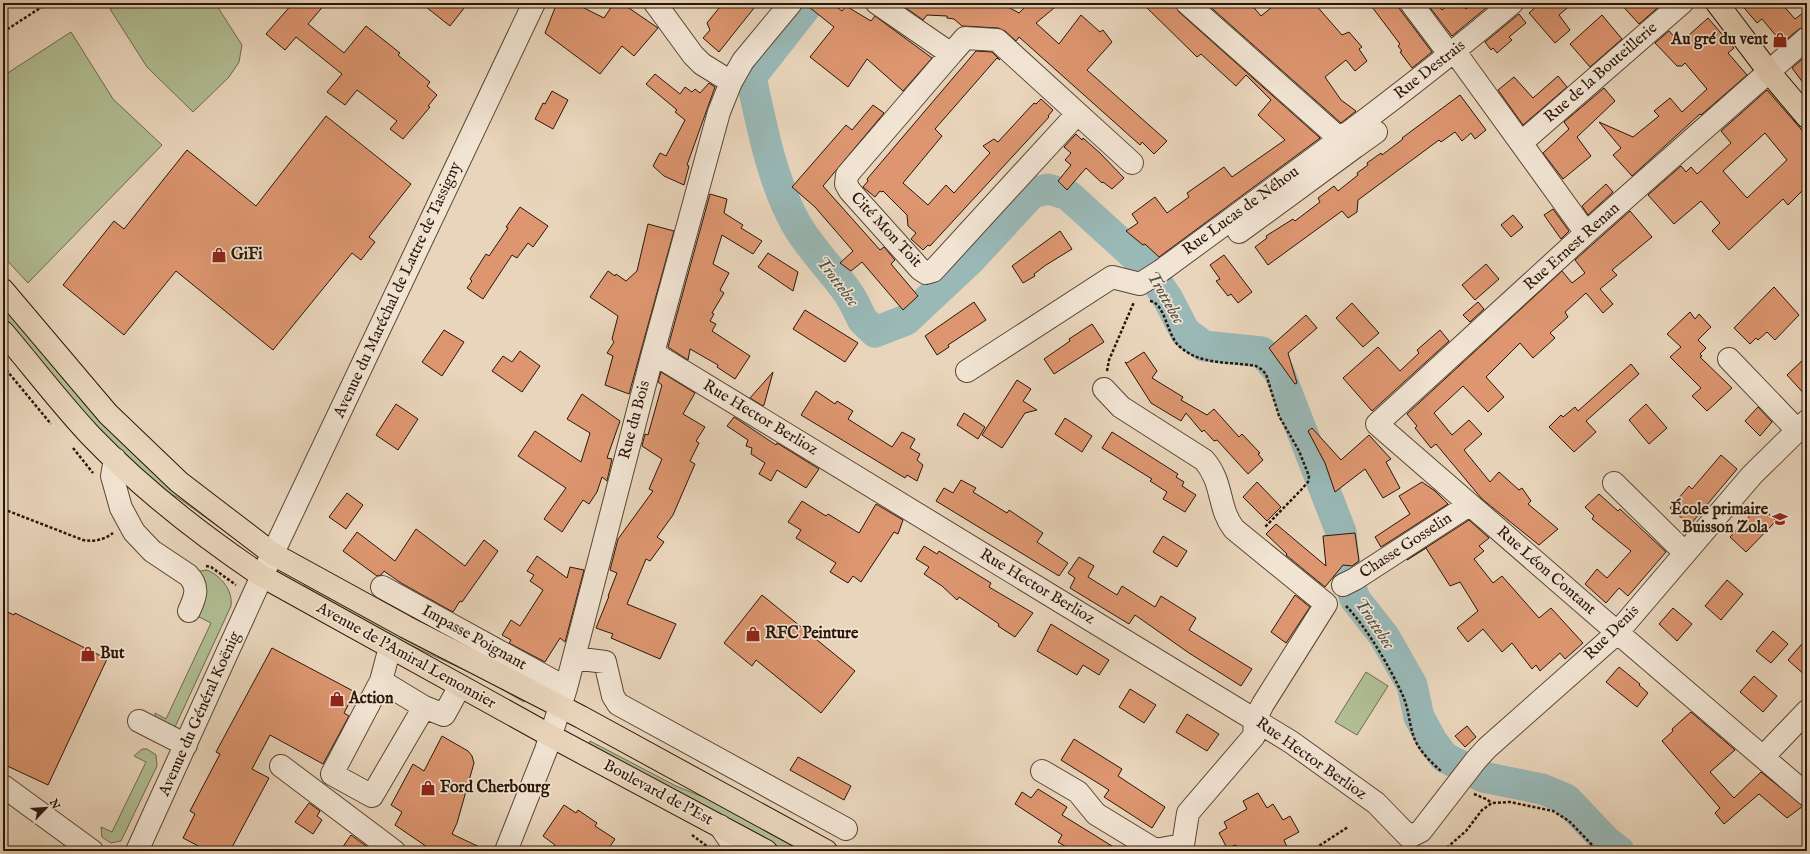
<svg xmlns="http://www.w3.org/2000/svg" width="1810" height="854" font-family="'IM FELL English',serif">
	<rect width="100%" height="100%" fill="#e9d5bb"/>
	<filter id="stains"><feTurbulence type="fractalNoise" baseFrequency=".005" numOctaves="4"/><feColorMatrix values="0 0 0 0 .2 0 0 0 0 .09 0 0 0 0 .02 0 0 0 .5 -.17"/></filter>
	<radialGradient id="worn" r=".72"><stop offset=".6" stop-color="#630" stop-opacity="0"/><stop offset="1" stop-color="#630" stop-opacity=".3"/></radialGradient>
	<!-- green -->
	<path fill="#b1be93" stroke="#6e6a4e" d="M119,3h96l27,42 -3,17 -10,15 -36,35 -46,-45 -37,-58z
		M71,32l42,67 49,46 -134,138 -25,-27v-180z
		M3,306c44,51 86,106 135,152 32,31 68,57 103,85l-64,-46 -17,-8 -73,-72 -84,-99z
		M207,570c14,6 26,20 24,36l-56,121 -20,-8v-6l11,6 45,-96 -14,-7 -3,-44z
		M305,584l83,45 138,69 -2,4 -40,-23 -89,-41 -93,-50z
		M1366,672l22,14 -31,49 -22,-13z
		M590,741l86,45 32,13 94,52h-15l-198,-106z
		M142,749h5l9,6 1,11 -36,75 -10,2 -9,-6 -1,-10 11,5 34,-70 -12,-6z"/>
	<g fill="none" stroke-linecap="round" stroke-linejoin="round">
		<!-- river -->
		<path stroke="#99b8b6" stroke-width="31" d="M809,3l-58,74c11,49 20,101 44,145 15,27 34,44 51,68 7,9 11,19 16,29 4,5 9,9 13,13l31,-12 64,-60 62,-67 16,-4 20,6 78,71 22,33 17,33 19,14 58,6 17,20 62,160 4,37 10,30 29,37 28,49 7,32 13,24 12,16 39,20 59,12 24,10 41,43 12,9"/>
	</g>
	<!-- building -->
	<path fill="#dd9670" stroke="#2a1608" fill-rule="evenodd" d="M293,3h33l-18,21 36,29 22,-27 34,27 -2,2 32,27 -3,4 10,9 -9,11 2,1 -27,32 -13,-10 7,-8 -40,-31 -12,15 -18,-13 15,-18 -46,-37 -11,13 -19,-16z
		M421,3h47l-18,23z
		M557,3h17l30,15 8,-12 5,-3 9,3 32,22 -24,28 -12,-10 -22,28 -55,-41z
		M723,3h35l-39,49 -16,-14 7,-8 -3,-7z
		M804,3h27l11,8 4,-5 25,15 4,-5 57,42 -29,33 -36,-32 -19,28 -38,-30 24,-30z
		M899,3h102l18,10 10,-10h31l-24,20 23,21 22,-29 19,17 3,-2 9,12 -25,28 80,71 -13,13 -12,-12 -2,3 -121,-108 -3,4 -11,-10 -7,-3 -36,-2 -8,-7 -7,-1v-2l-20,-1 -4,5z
		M1142,3h33l4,9 141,126 -161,119 -14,-13 -2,1 -17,-14 12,-8 -6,-9 23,-17 12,16 22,-16 -2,-4 37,-26 8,10 53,-37 -27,-25 13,-15 -25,-25 -10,11 -35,-32 -4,3z
		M1206,3h44l11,13 16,-13h37l28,32 7,-3 13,15 -3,2 8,12 -12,10 -9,-11 -21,17 16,23 15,11 -15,12z
		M1369,3h26l37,49 -20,16 -12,-16 2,-1 -4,-5 2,-2z
		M1431,3h5l6,7 8,-7h11l5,6 8,-6h18l-40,33 -24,-31z
		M1540,3h33l-14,12 11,15 -15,13 -26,-30z
		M1620,3h43l-24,21z
		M1740,3h41l14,16 12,-9v16l-8,3 -17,14 -20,-24 -5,4z
		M1519,14l7,9 -17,14 3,3 -15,13 -4,-5 -2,2 -6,-8z
		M1602,15l20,24 -32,28 -20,-23z
		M1708,18l26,30 -6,5 19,22 -46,40 -1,-1 -68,62 -19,-21 8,-7 -22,-26 34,15 26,-21 -5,-5 16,-13 12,14 25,-23 -22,-26 -3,3h-5l-22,-23 14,-12 11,12z
		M976,51l16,1 8,8 -3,-2 -62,71 7,7 -39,47 25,22 18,-20 8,8 36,-40 -7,-7 11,-7 4,3 36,-39 2,1 5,-5 12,11 -5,6 1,1 -119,129 -2,-1 -5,5 -12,-11 5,-6 -8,-7 -1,-11 -24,-24 -1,1 -2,-1 -5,6 -12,-10 5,-6 -1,-2z
		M1807,55v33l-15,-20z
		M655,74l25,20 5,-7 7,5 3,-3 5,4 9,-10 6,4 -28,78 2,1 -5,19 -20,-9 -11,-10 7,-13 6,3 19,-36 -10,-8 2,-2 -31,-26z
		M1558,76l9,11 -44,38 -25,-35 16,-13 19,21z
		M1604,88l11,13 -38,36 14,19 -28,23 -20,-26 26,-24 -5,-7z
		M1767,90l40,46v50l-19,19 -5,-6 -54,51 -17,-19 8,-8 -19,-22 -27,23 -26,-29 33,-29 5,6 5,-5 6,7 34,-31 -10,-12zM1765,133l22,27 -40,38 -24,-27z
		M552,91l16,9 -15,29 -18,-10 8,-16 2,1z
		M1460,95l26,35 -11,9 -4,-6 -9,8 -7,-9 -14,10 -2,-2 -81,60 -1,12 -9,6 -6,-7 -74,54 -13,-18 12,-9 -1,-2 27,-17 2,2 25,-19 -2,-4 16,-12 4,5 20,-16 -1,-2 11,-8 -1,-2 14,-10 1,2 21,-16 -1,-1z
		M873,105l11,8 -61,73 57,64 4,-3 11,13 -4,4 27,32 -15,14 -41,-48 -11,9 -11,-8 13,-12 -38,-44 -23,-20 54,-62 6,5z
		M326,116l85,68 -42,53 6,5 -14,18 -9,-7 -79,97 -97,-79 -52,64 -61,-50 51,-64 10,8 63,-79 69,56z
		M1076,134l6,6 1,-2 17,15 24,25 -12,11 -9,-7 -1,1 -16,-15 -19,22 -9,-9 13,-16 -6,-5 6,-7 -7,-6z
		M1606,184l7,8 -25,23 -6,-9z
		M710,194l17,5 -3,14 19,12 -2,3 21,13 -9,13 -31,-19 -9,29 16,9 -9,17 4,3 -12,20 2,1 -4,7 6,3 -4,7 38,25 -15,23 -18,-12 1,-2 -28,-16 -2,11 -20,-13z
		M520,207l28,19 -15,21 -5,-4 -11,15 -5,-3 -29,44 -16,-11 5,-7 -2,-2 16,-25 3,2 19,-28 -2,-1z
		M1553,209l16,22 -8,8 -17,-24z
		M1630,211l22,26 -40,33 5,5 -17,14 13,15 -10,9 -17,-20 -21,19 3,5 -18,16 5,5 -22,20 -13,-15 -34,34 18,20 -16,15 -25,-26 -29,27 18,22 17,-15 13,14 -18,16 26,32 9,-10 20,18 3,-2 9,13 -3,3 30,25 -19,16 -57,-46 -46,-55 -5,4 -16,-20 2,-2 -10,-12 155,-143 10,12 13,-10 -10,-13z
		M1513,215l10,12 -12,10 -10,-12z
		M648,224l26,7 -45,163 -24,-9 8,-29 -6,-3 7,-11 -2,-3 6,-23 -28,-19 18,-26 7,5 1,-2 10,7 11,-10z
		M1060,231l12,18 -26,16 -12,9 1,2 -12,7 -11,-17z
		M768,253l30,19 -5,19 -35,-24z
		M1224,255l28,37 -14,11 -7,-9 -3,2 -12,-15 4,-2 -10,-14z
		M1486,264l13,15 -24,21 -13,-15z
		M1774,287l25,28 -24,25 -8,-8 -9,8 -2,-2 -6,6 -16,-16z
		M974,302l12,18 -38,25 1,2 -12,8 -12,-19z
		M1478,302l6,7 -14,13 -7,-7z
		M1352,303l27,30 -16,14 -27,-29z
		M805,310l53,33 -13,19 -52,-33z
		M1690,312l5,7 4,-5 12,13 -13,13 8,8 -6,6 2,2 -2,1 32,31 -25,23 -15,-15 9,-8 -31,-31 11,-10 -14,-13z
		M1306,315l11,13 -29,25 9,30 -2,1 -26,-36z
		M1092,324l12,18 -50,32 -10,-15 26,-18 -1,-2z
		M444,330l20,12 -22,34 -20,-14z
		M1440,330l9,11 -77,70 -29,-33 35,-31 22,24 19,-18 -2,-3z
		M520,351l20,15 -18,26 -30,-21 11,-15 9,6z
		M1144,352l13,19 -5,7 31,19 -2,3 26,15 7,-6 25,28 3,-3 18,19 -2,1 5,6 -15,14 -31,-34 -3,1 -10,-11 -2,2 -16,-19 -5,8 -30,-18 -26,-41 2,1z
		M1807,356v41l-20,-22z
		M1631,364l8,10 -53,47 10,11 -22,20 -25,-25 12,-12 2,2 12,-10 3,4z
		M661,372l34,21 -12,21 22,13 -9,14 3,2 -9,18 5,3 -22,51 -16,22 7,5 -14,19 -4,-2 -19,45 49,20 -16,35 -49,-21 2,-4 -17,-6 13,-32h-1l9,-23 -7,-3 8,-31 35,-48 -4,-2 13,-30 -20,-13 3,-12 3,1 14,-50 -4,-3z
		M773,372l-9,33 -1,1 -13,-8z
		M1017,380l14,9 -8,12 14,9 -12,3 -23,35 -20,-13z
		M816,391l19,13 2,-3 16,10 -5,8 44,28 10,-15 13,7 -5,9 10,6 -3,6 6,5 -6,16 -10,-6 -2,3 -104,-63z
		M582,394l38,27 -13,37 5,1 -5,22 -5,-4 -5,15 -8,12 -6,-4 -21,32 -18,-13 22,-31 -48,-32 17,-25 46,31 9,-29 -23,-14z
		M396,404l22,15 -20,31 -22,-15z
		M1646,404l21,24 -18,16 -20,-24z
		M1758,407l14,15 -12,14 -15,-15z
		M964,413l21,14 -7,12 -21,-14z
		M734,417l42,28 1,-2 42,26 -13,19 -29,-18 -6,11 -12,-7 6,-11 -14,-9 1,-6 -6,-2 2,-6 -21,-14z
		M1065,418l27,18 -10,16 -27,-18z
		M1312,428l29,32 28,-25 22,24 -5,3 14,26 -17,10 -18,-29 -30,23 -10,-29 -17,-32z
		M1112,432l66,42 -2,3 8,5 -2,4 14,9 -11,17 -22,-13 4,-7 -17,-11 2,-2 -50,-31z
		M1721,455l16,14 -47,56 -20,-17 19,-22 3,3z
		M961,480l15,8 -3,4 34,21 2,-3 34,23 -6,9 31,21 -9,13 -123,-75 8,-13 9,5z
		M1257,482l24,25 -14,14 -24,-24z
		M1422,482l13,9 13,13 -67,43 -6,-10 35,-23 -11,-18z
		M347,493l16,12 -17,24 -17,-12z
		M1599,494l19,17 2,-2 46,43 -38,44 -9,-8 -13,15 -21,-19 12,-15 10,9 24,-27 -39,-32 2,-3 -9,-9z
		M802,501l24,15 2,-2 31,19 17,-29 27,16 -5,14 -4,-2 -33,50 -8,-6 -5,7 -18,-11 6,-9 -40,-25 5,-8 -13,-8z
		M1760,505l16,16 -30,31 -16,-15z
		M1469,520l20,18 -10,8 5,5 -10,8 19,24 9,-7 37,42 12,-10 32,35 -18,16 -5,-6 -20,18 -4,-6 -4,4 -20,-26 -10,9 -19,-23 -15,13 -11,-14 21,-17 -18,-29 -10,4 -24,-38 -19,12z
		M1276,524l50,42 -3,-30 32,-3 4,28 -7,5 -9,-1 -18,22 -39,-32 1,-1 -21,-20z
		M416,529l49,37 19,-26 14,11 -36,51 -2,-1 -7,11 -52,-29 -17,-12 -3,4 -4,1 -34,-25 14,-19 38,29z
		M1163,536l24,15 -10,16 -24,-15z
		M924,546l13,8 2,-3 52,32 -2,4 44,26 -18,24 -17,-11 1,-2 -40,-27 -2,3 -15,-14 -18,-12 5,-7 -13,-8z
		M537,556l30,22 3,-11 14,3 -19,72 -5,-4 -15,24 -36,-19 2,-3 -9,-5 9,-15 9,6 23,-36 -13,-9 4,-6 -7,-4z
		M1079,557l15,9 -6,11 29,18 5,-9 33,21 6,-11 35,22 -7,12 63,39 -11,17 -52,-33 -54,-38 -6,9 -59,-36 5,-10 -7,-5z
		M1727,580l16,14 -22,26 -16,-14z
		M762,595l93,76 -34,42 -65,-53 -4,6 -28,-23z
		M1295,595l15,12 -24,36 -15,-11z
		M1673,608l19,16 -15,17 -18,-17z
		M3,610l11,5 1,-2 92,46 -59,126 -45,-21z
		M1051,624l58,36 -10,15 -16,-10 -6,10 -40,-24z
		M1773,631l15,13 -17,19 -15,-12z
		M1807,638v39l-19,-17z
		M272,648l83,44 -11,21 5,3 -26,48 -53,-29 -18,34 17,9 -39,73h-22l-25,-13 12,-24 -5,-3 30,-57 -4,-2z
		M1619,667l21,17 -1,1 9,8 -11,14 -31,-25z
		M1754,676l23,20 -14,16 -23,-20z
		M1130,689l26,16 -12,18 -25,-16z
		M1691,712l44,38 -25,22 24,26 27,-26 42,34 -16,12 -28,-24 -35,30 -9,-11 5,-5 -58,-67 11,-10 -1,-2z
		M1187,714l32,20 -12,17 -31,-19z
		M1467,726l9,11 -11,10 -10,-11z
		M442,736l26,15 4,5 2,7 -17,60 -5,11 36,17h-55l-38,-26 7,-13 -11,-7 22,-41 11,7z
		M1074,739l48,30 -4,7 47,31 -13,21 -48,-31 5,-7 -48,-30z
		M798,757l53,29 -7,14 -54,-30z
		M1038,789l29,18 -5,8 58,36h-47l-15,-9 4,-7 -47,-31 7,-12 9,6z
		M1258,793l9,15 6,-4 10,16 7,-4 9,16 -15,8 3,7 -8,4h-40l-3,-6 -9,3 -8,-15 8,-5 -3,-6 23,-13 -4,-8z
		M309,803l11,8 -3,5 5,4 -9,14 -18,-12z
		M564,805l12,8 2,-3 19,13 -2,3 20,13 -8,12h-55l3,-6 -12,-9z
		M351,835l22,16h-33z"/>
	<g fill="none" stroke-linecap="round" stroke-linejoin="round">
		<!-- minor casing -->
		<g stroke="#5a4635" stroke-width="24">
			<path id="minor" d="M655,3l38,52 9,9 29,18
				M877,3l74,51 14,-16 32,2 135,123
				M1187,3l153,136
				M1411,3l39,52
				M1807,38l-221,195 -209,191 227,197 203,174
				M1455,52l131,181
				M951,54l-104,121 -1,9 4,7 70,78 6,4 7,-2 144,-157
				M1521,143l161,-140
				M1355,147l21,-15
				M1239,232l116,-85 -10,-13
				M653,353l638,389 85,61 33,34 12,-6 55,-71 11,-12 130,-115 135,-158 55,-54
				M1729,359l68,71
				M967,371l145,-94 28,7 22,-14c118,-87 238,-172 350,-267
				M115,459l-3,17 9,32 13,24 18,19 36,24c12,12 7,23 1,36
				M1614,483l71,70
				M1343,585l12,-6 114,-74
				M382,587l184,101
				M390,647l-9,34 -49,93 40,22 52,-89
				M574,658l31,4 8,34 5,8 228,125
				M381,681l43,26 20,8 16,-29
				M139,721l47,24
				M1763,757l44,-46
				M281,766l113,85
				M1042,771l36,21 18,22 59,36 28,-5 5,-32 66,-77 1,-16 8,-16 63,-100 -92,-75c-17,-22 -10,-46 -30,-69l-83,-53 -17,-18
				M3,786l89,65
				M720,826l17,25
				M137,851l125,-275 272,-573
				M506,851l40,-101 20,-62 87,-335 66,-241 12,-30 12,-21 48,-58"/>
		</g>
		<!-- major casing -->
		<g stroke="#2a1608" stroke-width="24">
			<path id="major" d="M1717,3l52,69 38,45
				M3,290l105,124 71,68 94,72 133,73 175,90 245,134
				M3,332c29,34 57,71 88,104 51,53 110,99 171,140l287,159 217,116"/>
		</g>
		<!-- path -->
		<path stroke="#2a1608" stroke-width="2.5" stroke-dasharray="3 2" stroke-linecap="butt" d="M3,32l45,-29
			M1150,301c15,2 17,34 29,45 22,20 50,15 77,20l5,3 5,5 13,42 20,35 10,25 -1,6 -7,8 -37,38
			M3,366l48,58
			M1107,371l2,-11 25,-58
			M73,448l20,25
			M3,509l80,31c11,2 21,0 30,-7
			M206,566l5,1 25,18
			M1346,606c20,20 45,63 57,90 6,13 6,30 12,44 6,13 17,23 27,32
			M1474,794l12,5 6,4
			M692,835l20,15
			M851,847l6,4
			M1311,851l37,-24
			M1443,851l23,-20 16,-21 10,-7 18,-1 43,9 16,10 29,30"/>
		<!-- minor -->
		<use href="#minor" stroke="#f1e4d3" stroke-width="22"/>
		<!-- major -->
		<use href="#major" stroke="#e9d5bb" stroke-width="22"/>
	</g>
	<!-- icons -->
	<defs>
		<g id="shop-bare" transform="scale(1.2)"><path d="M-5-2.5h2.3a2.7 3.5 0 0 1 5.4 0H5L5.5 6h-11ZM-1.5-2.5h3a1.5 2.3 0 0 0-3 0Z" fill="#8f2418" stroke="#f1e4d3" stroke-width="2.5" paint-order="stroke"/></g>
		<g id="school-bare" transform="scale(1.2)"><path d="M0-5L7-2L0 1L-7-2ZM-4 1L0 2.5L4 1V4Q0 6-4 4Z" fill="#8f2418" stroke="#f1e4d3" stroke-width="2.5" paint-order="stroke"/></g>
	</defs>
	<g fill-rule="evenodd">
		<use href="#shop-bare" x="1780" y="40"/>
		<use href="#shop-bare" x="219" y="255"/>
		<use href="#school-bare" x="1780" y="519"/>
		<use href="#shop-bare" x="753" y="634"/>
		<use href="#shop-bare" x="88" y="654"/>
		<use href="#shop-bare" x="337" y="699"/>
		<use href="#shop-bare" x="428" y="788"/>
	</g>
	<g text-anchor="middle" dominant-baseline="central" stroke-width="3.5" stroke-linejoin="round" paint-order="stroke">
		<!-- poi labels -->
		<g font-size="16" font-weight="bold" fill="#2a1608" stroke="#f1e4d3" text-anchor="start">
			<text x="1768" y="40" text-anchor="end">Au gré du vent</text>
			<text x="231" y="255">GiFi</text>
			<text x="1768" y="510" text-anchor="end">École primaire<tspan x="1768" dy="18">Buisson Zola</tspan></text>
			<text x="765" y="634">RFC Peinture</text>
			<text x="100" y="654">But</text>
			<text x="349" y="699">Action</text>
			<text x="440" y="788">Ford Cherbourg</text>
		</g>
		<!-- street labels -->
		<g font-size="16" fill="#2a1608" stroke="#f1e4d3">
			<text transform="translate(1430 70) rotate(-38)">Rue Destrais</text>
			<text transform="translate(1601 73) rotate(-41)">Rue de la Bouteillerie</text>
			<text transform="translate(1241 211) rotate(-36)">Rue Lucas de Néhou</text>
			<text transform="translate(886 230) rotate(47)">Cité Mon Toit</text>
			<text transform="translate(1572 247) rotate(-42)">Rue Ernest Renan</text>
			<text transform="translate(398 290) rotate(-65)">Avenue du Maréchal de Lattre de Tassigny</text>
			<text transform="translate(760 418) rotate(31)">Rue Hector Berlioz</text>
			<text transform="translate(635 420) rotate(-75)">Rue du Bois</text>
			<text transform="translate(1406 546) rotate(-33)">Chasse Gosselin</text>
			<text transform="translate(1546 571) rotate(41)">Rue Léon Contant</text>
			<text transform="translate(1037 587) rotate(31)">Rue Hector Berlioz</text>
			<text transform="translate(1612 633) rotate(-45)">Rue Denis</text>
			<text transform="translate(474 638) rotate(29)">Impasse Poignant</text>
			<text transform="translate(406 656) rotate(29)">Avenue de l'Amiral Lemonnier</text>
			<text transform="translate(200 714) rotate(-66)">Avenue du Général Koënig</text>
			<text transform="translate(1311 759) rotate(35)">Rue Hector Berlioz</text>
			<text transform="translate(658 793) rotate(28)">Boulevard de l'Est</text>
		</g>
		<!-- water labels -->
		<g font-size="17" font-style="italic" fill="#514f45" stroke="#f1e4d3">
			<text transform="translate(837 282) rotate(53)">Trottebec</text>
			<text transform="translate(1165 298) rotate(60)">Trottebec</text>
			<text transform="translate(1374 624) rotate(56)">Trottebec</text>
		</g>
	</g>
	<!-- margin -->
	<rect width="1810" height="854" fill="none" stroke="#e9d5bb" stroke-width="16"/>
	<rect x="4" y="4" width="1802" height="846" fill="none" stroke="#2a1608" stroke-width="2"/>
	<rect x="8" y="8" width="1794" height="838" fill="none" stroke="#2a1608"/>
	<!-- north arrow -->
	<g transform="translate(46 808) rotate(65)" stroke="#f1e4d3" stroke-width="3" paint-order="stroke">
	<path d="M0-3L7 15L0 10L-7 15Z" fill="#2a1608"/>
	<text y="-6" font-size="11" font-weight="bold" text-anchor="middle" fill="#2a1608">N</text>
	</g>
	<rect width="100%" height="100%" filter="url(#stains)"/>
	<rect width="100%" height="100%" fill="url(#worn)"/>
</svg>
